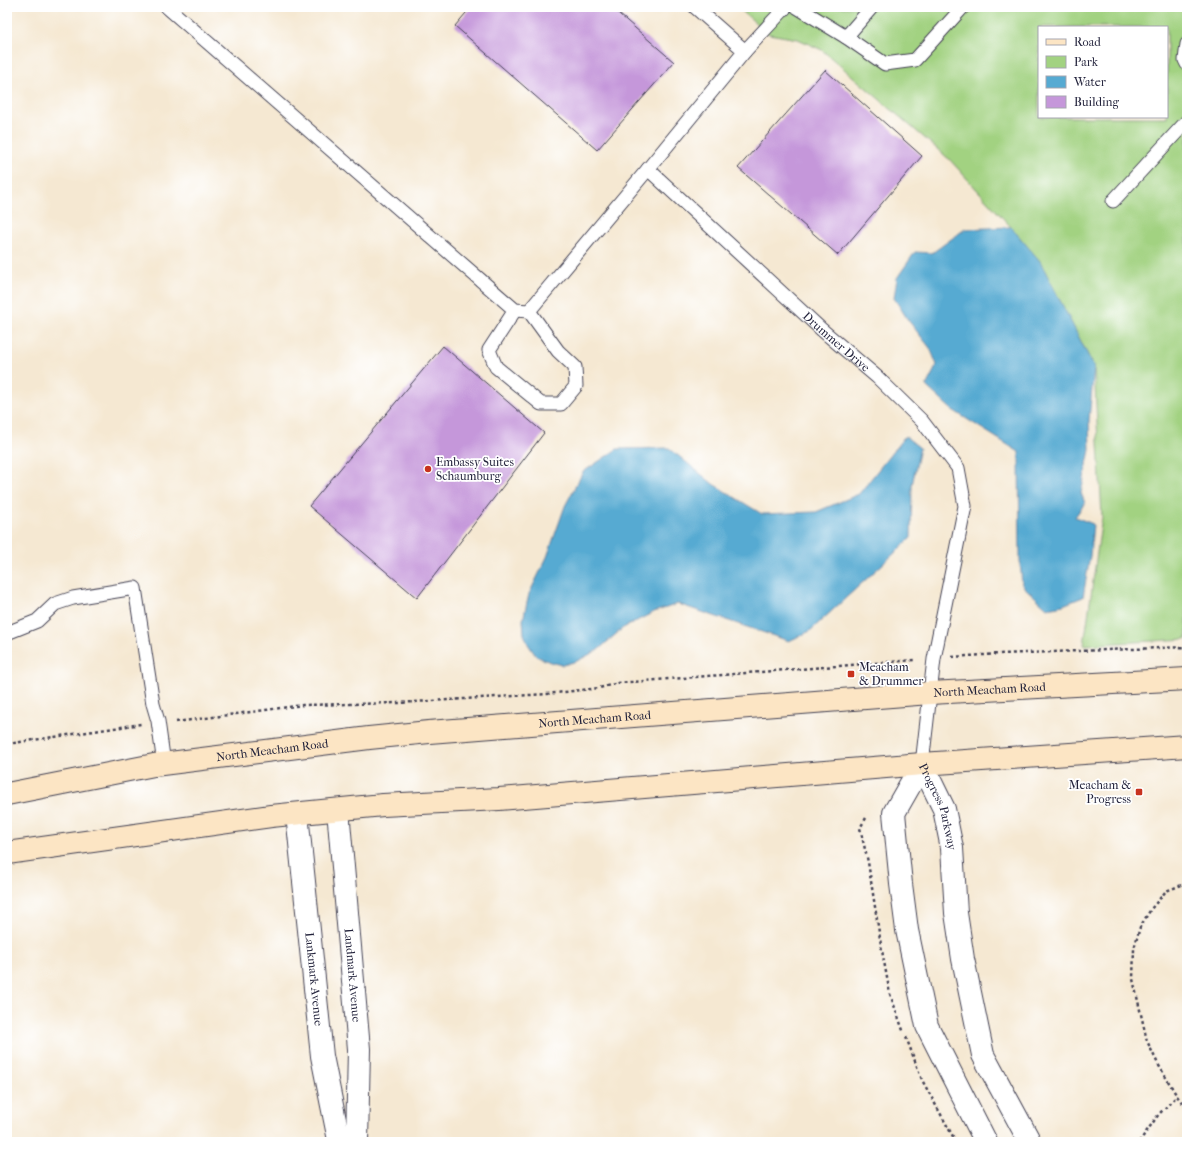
<svg xmlns="http://www.w3.org/2000/svg" width="1194" height="1149" font-family="'IM FELL French Canon',serif">
	<rect width="100%" height="100%" fill="#fff"/>
	<filter id="ink" filterUnits="userSpaceOnUse"><feTurbulence type="fractalNoise" baseFrequency=".025" numOctaves="2"/><feDisplacementMap in="SourceGraphic" scale="8" xChannelSelector="R" yChannelSelector="G"/><feConvolveMatrix kernelMatrix="1 2 1 2 8 2 1 2 1" color-interpolation-filters="sRGB"/></filter>
	<filter id="wash" filterUnits="userSpaceOnUse"><feTurbulence type="fractalNoise" baseFrequency=".012" numOctaves="4" result="noise"/><feDisplacementMap in="SourceGraphic" scale="16" xChannelSelector="R" yChannelSelector="G"/><feGaussianBlur stdDeviation="0.9" result="paint"/><feColorMatrix in="noise" values="0 0 0 0 0 0 0 0 0 0 0 0 0 0 0 0 0 1.4 0 .05"/><feComposite in="paint" operator="in"/></filter>
	<g filter="url(#wash)">
		<rect width="100%" height="100%" fill="#f5e8d2"/>
		<!-- green -->
		<path fill="#a2d281" stroke="#627a5e" fill-rule="evenodd" d="M737,7h450v632l-103,6 18,-128 -8,-150 -39,-76 -22,-37 -22,-27 -61,-67 -128,-110 -24,-11 -29,-5zM1039,27h128v90h-128z"/>
		<!-- water -->
		<path fill="#56aad2" stroke="#3c6686" d="M1011,227l29,34 54,106 -5,53 1,30 -9,43 4,10 -10,14 18,7 -3,32 -7,41 -20,8 -16,3 -25,-23 -2,-25 -1,-108 -68,-43 -25,-23 11,-21 -7,-17 -22,-28 -14,-22 3,-20 18,-26 17,1 33,-24z
			M905,436l15,12 -8,37 -1,53 -101,93 -21,10 -111,-37 -24,8 -31,16 -25,22 -21,11 -14,4 -13,-3 -14,-6 -8,-12 -4,-10 -1,-14 6,-26 18,-37 18,-51 18,-34 34,-23 52,-1 44,36 49,30 54,-2 43,-18z"/>
		<g id="blocks">
			<!-- building -->
			<path fill="#c597da" d="M471,7h140l63,55 -77,88 -142,-124z
				M825,70l97,86 -84,99 -100,-87z
				M443,346l101,87 -127,165 -108,-92z"/>
		</g>
	</g>
	<g filter="url(#ink)">
		<use href="#blocks" fill-opacity="0" stroke="#424052" stroke-width="1"/>
		<g fill="none" stroke-linecap="round" stroke-linejoin="round">
			<!-- service casing -->
			<g stroke="#424052" stroke-width="15">
				<g id="service">
					<path d="M167,7l348,303 14,1 119,-142"/>
					<path id="s1" d="M695,7l50,44 -97,118 174,161 55,47 45,44 36,47 7,38 -31,153 -12,105"/>
					<path d="M797,7l49,30 26,-30"/>
					<path d="M846,37l39,27 30,-4 48,-53"/>
					<path d="M1187,44l-2,16 2,4"/>
					<path d="M745,51l41,-44"/>
					<path d="M1113,201l74,-80"/>
					<path d="M515,310l-26,40 7,17 45,37h20l15,-18 -1,-19 -17,-16 -29,-40"/>
					<path d="M7,633l30,-12 18,-17 18,-6 62,-10 18,116 5,17 6,43"/>
				</g>
			</g>
			<!-- minor casing -->
			<g stroke="#424052" stroke-width="24">
				<g id="minor">
					<path d="M922,764l-28,49 7,71 6,46 20,96 59,116"/>
					<path id="s2" d="M922,764l22,45 8,39 4,65 7,46 20,96 47,87"/>
					<path id="s3" d="M338,810l21,239 -2,93"/>
					<path id="s4" d="M297,814l25,242 16,79 3,7"/>
				</g>
			</g>
			<!-- secondary casing -->
			<g stroke="#424052" stroke-width="24">
				<g id="secondary">
					<path id="s5" d="M7,794l147,-29 215,-27 60,-6 501,-39 257,-14"/>
					<path d="M7,853l264,-37 112,-11 116,-6 423,-35 265,-18"/>
				</g>
			</g>
			<!-- path -->
			<path stroke="#424052" stroke-width="2.5" stroke-dasharray="3 3" stroke-linecap="butt" d="M952,657l47,-3 188,-7
				M176,722l127,-17 95,-2 149,-9 52,-6 19,-5 297,-23
				M7,744l134,-20
				M866,818l-6,10 8,34 13,83 9,49 14,39
				M1187,883l-21,8 -15,18 -11,18 -6,22 -1,30 14,62 11,23 19,32 10,13
				M906,1037l16,43 34,62
				M1139,1142l20,-28 18,-18"/>
			<!-- service -->
			<use href="#service" stroke="#fff" stroke-width="13"/>
			<!-- minor -->
			<use href="#minor" stroke="#fff" stroke-width="22"/>
			<!-- secondary -->
			<use href="#secondary" stroke="#fce5c4" stroke-width="22"/>
		</g>
	</g>
	<!-- markers -->
	<g fill="#c8321e" stroke="#fff" stroke-width="1.5">
		<circle cx="428" cy="469" r="4"/>
		<rect x="847" y="670" width="8" height="8" rx="2"/>
		<rect x="1135" y="788" width="8" height="8" rx="2"/>
	</g>
	<g text-anchor="middle" dominant-baseline="central" stroke-width="3.5" stroke-linejoin="round" paint-order="stroke">
		<!-- street labels -->
		<g font-size="12" fill="#22223b" stroke="#fff">
			<text stroke="none"><textPath href="#s1" startOffset="475">Drummer Drive</textPath></text>
			<text stroke="none"><textPath href="#s5" startOffset="989">North Meacham Road</textPath></text>
			<text stroke="none"><textPath href="#s5" startOffset="593">North Meacham Road</textPath></text>
			<text stroke="none"><textPath href="#s5" startOffset="269">North Meacham Road</textPath></text>
			<text stroke="none"><textPath href="#s2" startOffset="46">Progress Parkway</textPath></text>
			<text stroke="none"><textPath href="#s3" startOffset="166">Landmark Avenue</textPath></text>
			<text stroke="none"><textPath href="#s4" startOffset="166">Lankmark Avenue</textPath></text>
		</g>
		<!-- poi labels -->
		<g font-size="12" fill="#22223b" stroke="#fff" text-anchor="start">
			<text x="436" y="462">Embassy Suites<tspan x="436" dy="14">Schaumburg</tspan></text>
			<text x="859" y="667">Meacham<tspan x="859" dy="14">&amp; Drummer</tspan></text>
			<text x="1131" y="785" text-anchor="end">Meacham &amp;<tspan x="1131" dy="14">Progress</tspan></text>
		</g>
	</g>
	<!-- margin -->
	<rect width="1194" height="1149" fill="none" stroke="#fff" stroke-width="24"/>
	<!-- legend -->
	<rect x="1038" y="26" width="130" height="92" fill="#ffffff" stroke="#a7a7b1"/>
	<rect x="1046" y="39" width="20" height="6" fill="#fce5c4" stroke="#a7a7b1"/>
	<text x="1074" y="46" font-size="12" fill="#22223b">Road</text>
	<rect x="1046" y="56" width="20" height="12" fill="#a2d281" stroke="#a7a7b1"/>
	<text x="1074" y="66" font-size="12" fill="#22223b">Park</text>
	<rect x="1046" y="76" width="20" height="12" fill="#56aad2" stroke="#a7a7b1"/>
	<text x="1074" y="86" font-size="12" fill="#22223b">Water</text>
	<rect x="1046" y="96" width="20" height="12" fill="#c597da" stroke="#a7a7b1"/>
	<text x="1074" y="106" font-size="12" fill="#22223b">Building</text>
</svg>
